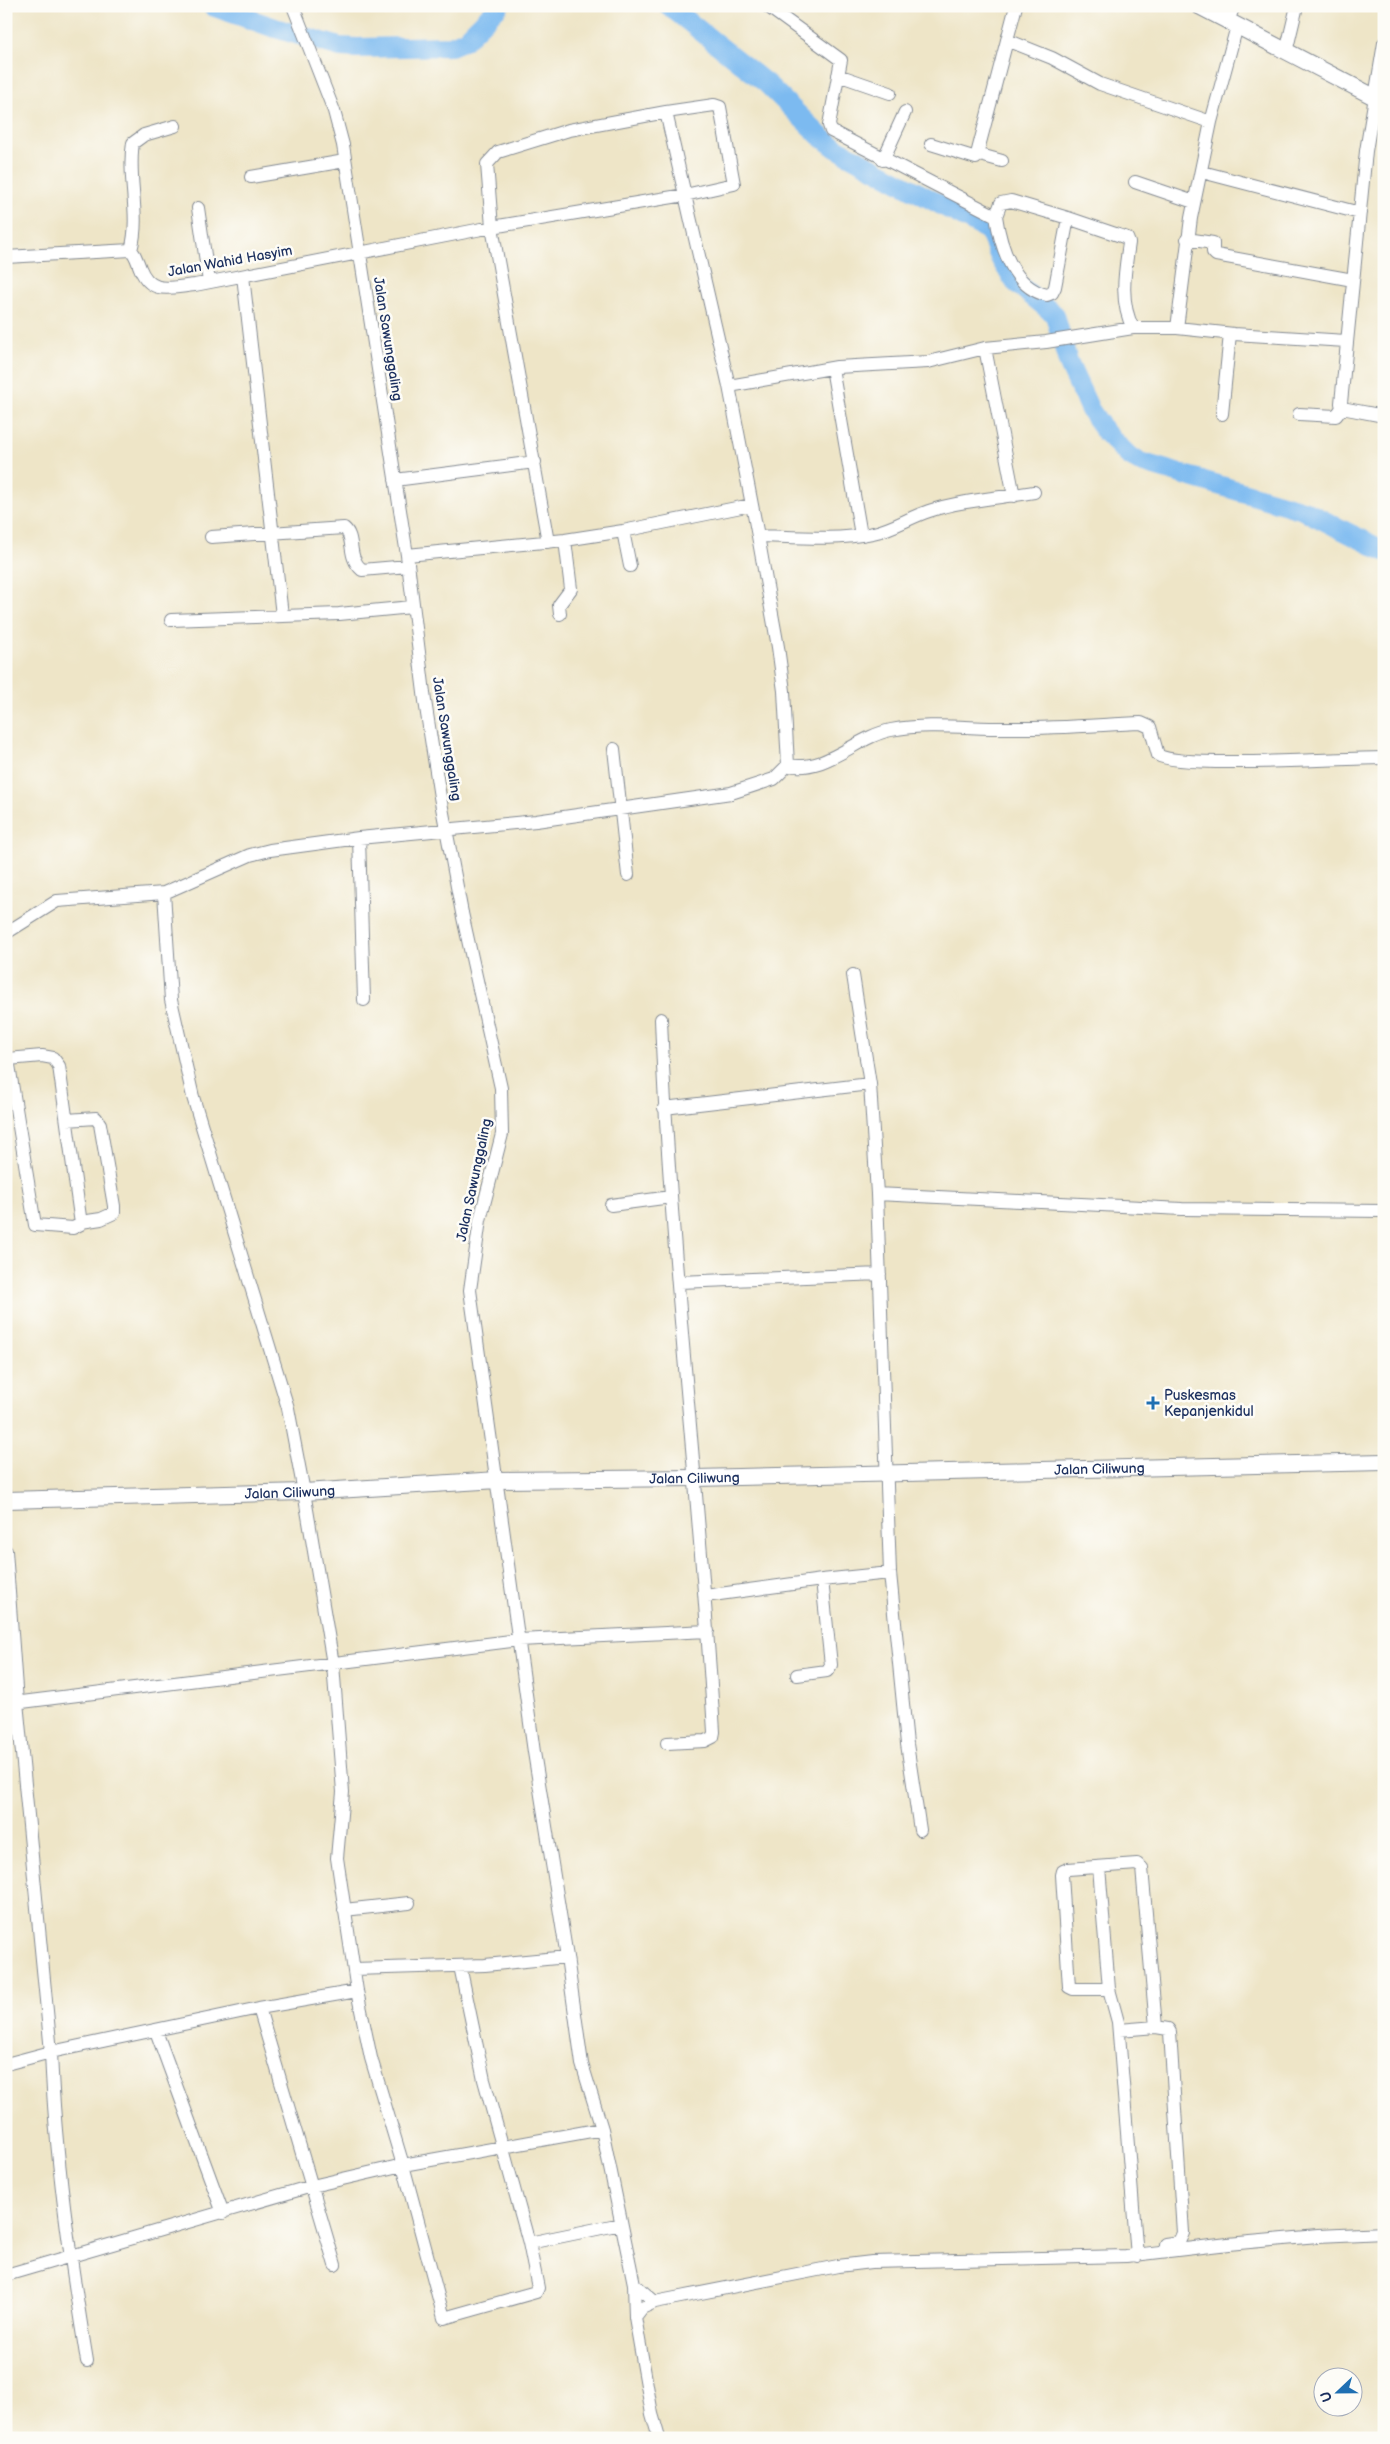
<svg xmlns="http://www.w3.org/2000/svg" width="1390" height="2444" font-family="'Balsamiq Sans',sans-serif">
	<rect width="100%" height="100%" fill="#fdfcf7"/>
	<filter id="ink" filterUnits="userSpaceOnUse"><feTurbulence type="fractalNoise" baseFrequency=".02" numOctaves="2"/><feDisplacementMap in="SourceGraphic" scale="10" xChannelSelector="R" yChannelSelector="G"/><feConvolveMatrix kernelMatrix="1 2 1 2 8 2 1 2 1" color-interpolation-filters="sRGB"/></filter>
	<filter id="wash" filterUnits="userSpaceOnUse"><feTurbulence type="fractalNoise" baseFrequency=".0096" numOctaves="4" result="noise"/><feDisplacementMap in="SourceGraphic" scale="20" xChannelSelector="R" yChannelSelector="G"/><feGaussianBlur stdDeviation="1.12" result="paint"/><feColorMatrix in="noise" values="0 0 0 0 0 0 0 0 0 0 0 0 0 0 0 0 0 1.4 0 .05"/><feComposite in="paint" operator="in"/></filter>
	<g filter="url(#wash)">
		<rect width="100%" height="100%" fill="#eee5c7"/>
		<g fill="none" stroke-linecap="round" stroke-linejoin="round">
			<!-- river -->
			<path stroke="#7cbaf0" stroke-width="20" d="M212,6l63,22 65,19 17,1 94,-2 14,-6 34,-34
				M669,6l98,78 53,52 16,12 153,83 12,29 14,22 40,33 13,47 22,48 16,23 23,23 11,6 163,48 81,41"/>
		</g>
	</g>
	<g filter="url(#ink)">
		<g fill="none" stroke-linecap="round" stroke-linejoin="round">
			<!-- minor casing -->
			<g stroke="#848a92" stroke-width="14">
				<path id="minor" d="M293,6l41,105 9,34 64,410 18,146 15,96 22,116 39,175 1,46 -22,86 -10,70 64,462 33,205 15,107 20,65 32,155 1,33 17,97 7,24
					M767,6l74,54 -12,65 2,6 165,85 5,-13 10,-2 57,17 59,20 2,5c-4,28 -10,58 4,85
					M1228,21l6,-15
					M1007,40l45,18 48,26 111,38
					M1384,43l-18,108 -25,252 1,5 5,1 37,7
					M1286,52l11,-46
					M838,75l52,18
					M931,144l45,14 40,-152
					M977,154l25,7
					M883,160l22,-48
					M1202,172l158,41
					M251,177l94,-16
					M1135,182l59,20
					M198,208l11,74
					M996,216c4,29 17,72 51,79l5,-2 3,-6 13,-69
					M1187,239l26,4v9l3,3 137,25
					M131,250c5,5 6,11 9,18 11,28 31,19 55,17l297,-58 193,-32 44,191 29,150 20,111 6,44 4,74
					M131,250c10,-35 -4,-72 2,-107l11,-8 31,-9
					M6,257l125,-7
					M243,276l39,339
					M1177,328l14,-110 20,-96 26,-96
					M985,348l29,148
					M832,368l29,167
					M729,386l108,-19 91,-5 57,-14 61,-6 87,-14h44l57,6 112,7
					M1222,414l8,-80
					M1299,414l37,2 6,-8
					M395,480l140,-18
					M623,531l7,35
					M758,536c38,1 78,5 115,-3 20,-4 37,-16 56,-22 33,-11 71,-13 105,-19
					M211,537l133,-9c12,10 2,28 18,42l46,-4
					M548,542l-56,-315 -5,-63 11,-12 71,-22 97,-18 19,83 49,-11 -14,-77 -6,-2 -48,7
					M407,555l158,-15 58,-9 128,-26
					M560,614l-1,-9 12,-16 -6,-49
					M171,620l168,-6 73,-7
					M614,749l14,126
					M359,838l5,162
					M6,933l51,-32 107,-8
					M853,975l17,109 7,110 13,379 17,171 13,86
					M661,1019c9,238 39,475 53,713l-1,5 -8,4 -38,2
					M6,1059h2l34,-3 11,2 6,8 22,158 -8,4 -38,-3 -27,-166
					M664,1108l206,-24
					M67,1120l29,-2 4,6 14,82v7l-13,6 -20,3
					M877,1194l305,15 202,2
					M611,1205l60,-8
					M679,1282l201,-8
					M6,1551l11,151 34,350 -45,12
					M705,1596l117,-16 68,-7
					M797,1675l30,-4 4,-6 -9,-85
					M6,1704l513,-64 189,-9
					M1099,1867l10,122 9,33 19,234
					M344,1910l65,-7
					M460,1966l24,114 45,163 92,-19
					M354,1969l131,-4 82,-8
					M1109,1989h-36l-4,-2 -7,-112 1,-4 5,-2 69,-5 5,4 14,159
					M259,2008l76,257
					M1119,2030l37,-3 12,2 2,3 13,201 -4,9 -14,2
					M156,2031l67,182
					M529,2243l9,45 -2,4 -92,26 -41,-153 -32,-107 -14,-67 -20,-133 6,-66 -10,-128 -29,-172 -16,-84 -95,-311 -22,-97 -7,-107 86,-38 20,-5 89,-12 177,-17 195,-28 43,-14 14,-14c39,8 67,-28 103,-35 37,-7 75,-2 113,-2 46,1 92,-3 137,-5l9,4 8,28c21,14 189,3 226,3
					M6,2275l306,-89 91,-21 199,-36
					M634,2284l21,18
					M635,2317l7,-9 13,-6 183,-36 34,-4 254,-6 102,-12 90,-8 66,-3
					M87,2361c-17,-103 -32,-205 -36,-309l208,-44 98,-17"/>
			</g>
			<!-- major casing -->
			<g stroke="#848a92" stroke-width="18">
				<g id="major">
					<path d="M1199,6l185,96"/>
					<path id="s1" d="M6,1500l298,-8 194,-12 198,-2 688,-16"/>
				</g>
			</g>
			<!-- minor -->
			<use href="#minor" stroke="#fff" stroke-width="12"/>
			<!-- major -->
			<use href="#major" stroke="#fff" stroke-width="16"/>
		</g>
	</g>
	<!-- markers -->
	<path fill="#1f6fb2" stroke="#fdfcf7" stroke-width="2" d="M1150.5 1395.5h5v5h5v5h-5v5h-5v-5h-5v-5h5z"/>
	<g text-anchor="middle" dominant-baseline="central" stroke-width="5" stroke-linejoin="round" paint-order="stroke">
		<!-- street labels -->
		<g font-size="14" fill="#1b2f5e" stroke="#fdfcf7">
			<text transform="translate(230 261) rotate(-10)">Jalan Wahid Hasyim</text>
			<text transform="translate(388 339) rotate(81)">Jalan Sawunggaling</text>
			<text transform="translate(447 739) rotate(81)">Jalan Sawunggaling</text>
			<text transform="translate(474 1180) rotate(-78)">Jalan Sawunggaling</text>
			<text stroke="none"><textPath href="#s1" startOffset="1094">Jalan Ciliwung</textPath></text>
			<text stroke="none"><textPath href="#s1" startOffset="689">Jalan Ciliwung</textPath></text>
			<text stroke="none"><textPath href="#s1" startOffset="284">Jalan Ciliwung</textPath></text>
		</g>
		<!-- poi labels -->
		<g font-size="14" fill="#1b2f5e" stroke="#fdfcf7" text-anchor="start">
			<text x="1164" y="1395">Puskesmas<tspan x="1164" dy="16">Kepanjenkidul</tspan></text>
		</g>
	</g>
	<!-- margin -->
	<rect width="1390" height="2444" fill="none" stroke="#fdfcf7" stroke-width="25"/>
	<!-- north arrow -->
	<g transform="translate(1338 2392) rotate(248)"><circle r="24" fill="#fdfcf7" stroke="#a3aaba"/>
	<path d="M0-4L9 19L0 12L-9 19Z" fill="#1f6fb2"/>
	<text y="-8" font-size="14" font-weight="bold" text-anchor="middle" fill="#1b2f5e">U</text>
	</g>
</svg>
